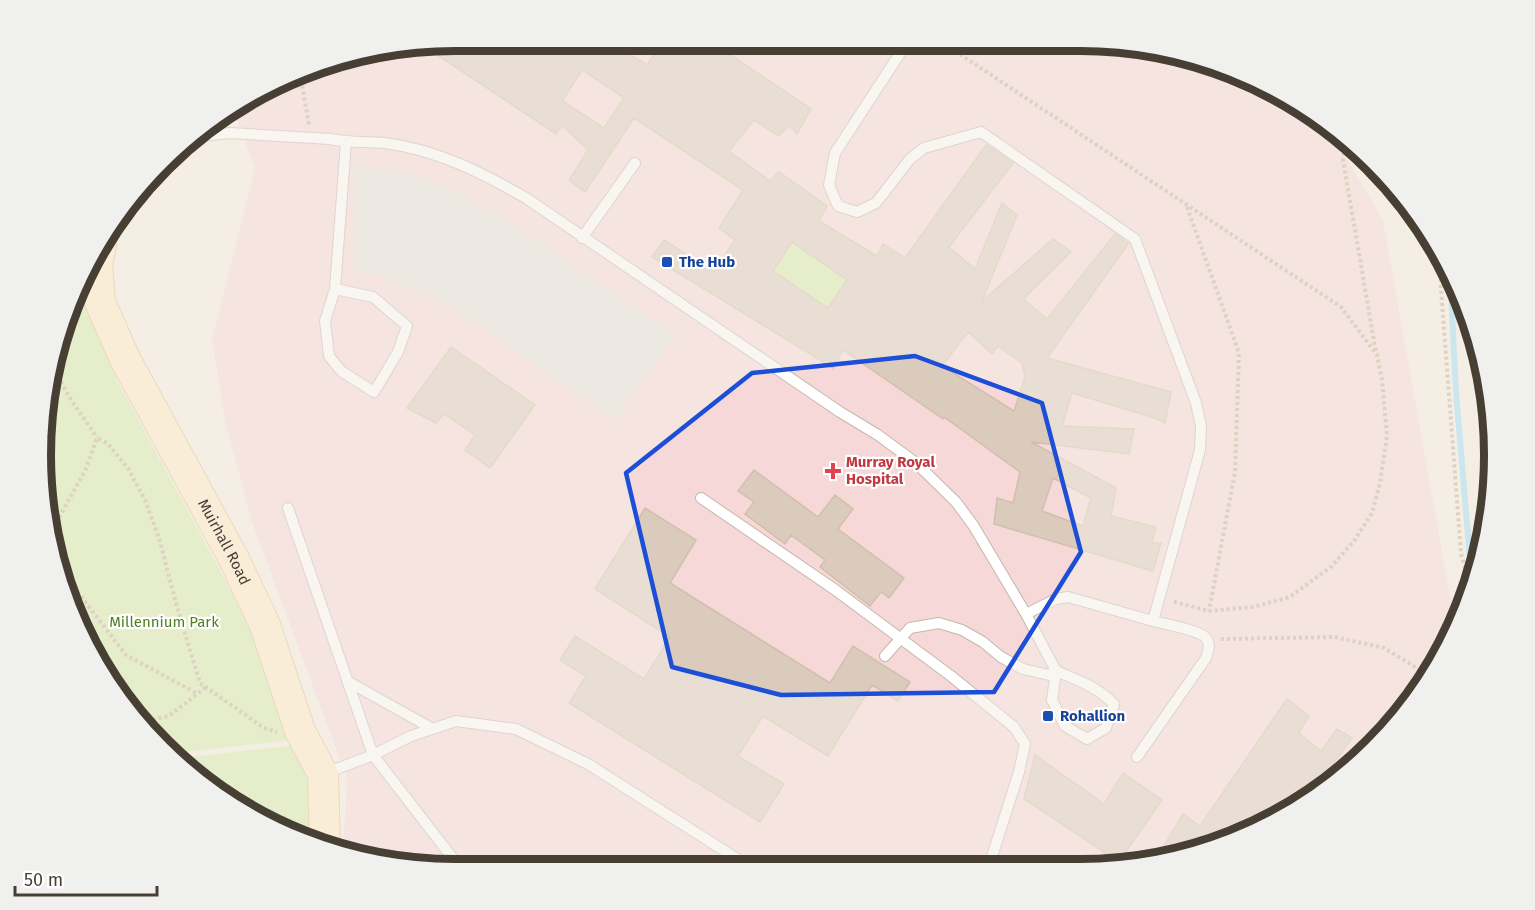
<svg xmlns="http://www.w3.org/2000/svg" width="1535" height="910" font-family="'Fira Sans',sans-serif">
	<rect width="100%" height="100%" fill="#f4eee5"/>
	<!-- medical -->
	<path fill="#f6d8d8" d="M455,41h652l107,22 96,47 15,12 58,98 66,371 11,28 -35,66 -52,63 -85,66 -75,34 -106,21h-679l-85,-17 4,-74 -95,-256 -27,-101 -13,-81 43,-173 -22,-57 89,-48z"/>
	<!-- green -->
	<path fill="#d6ecaa" d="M792,242l55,38 -19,28 -55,-37z
		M84,282l8,36 26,64 123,227 26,60 25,71 -117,13 -49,-45 -63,-119 -22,-134 14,-108z
		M305,740l16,107 -96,-47 -45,-42 108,-12z"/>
	<!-- parking -->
	<path fill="#e5e1de" d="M353,164l40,6 44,12 32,17 34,19 173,117 -62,85 -156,-109 -32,-17 -48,-18 -24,-4z"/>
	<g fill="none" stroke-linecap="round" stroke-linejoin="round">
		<!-- stream -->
		<path stroke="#9cdcf6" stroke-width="6" d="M1450,271l6,121 15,179 3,7"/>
	</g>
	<!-- building -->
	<path fill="#dacbbd" stroke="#d2bfac" stroke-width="1.5" fill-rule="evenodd" d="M455,40l99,1 14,9 7,-9h33l39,24 16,-24h47l101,68 -14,25 -8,-9 -10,11 -25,-16 -25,31 41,30 9,-9 48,34 -8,15 58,35 6,-12 22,14 81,-113 27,18 -64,84 26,22 27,-66 15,12 -35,86 71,-62 18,13 -48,47 24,20 68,-85 13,10 -81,114 124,34 -6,31 -10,-5 -83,-25 -10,33 72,3 -5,25 -98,-12 85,46 -5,28 45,11 -4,16h9l-8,28 -159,-47 3,-26 16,5 7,-31 -76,-55 -1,2 -100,-69 -10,18 -181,-111 12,-17 50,32 21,-32 -16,-12 24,-38 -109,-72 -49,74 -16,-12 19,-30 -26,-25 -6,9 -120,-80 9,-12zM582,70l42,28 -20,30 -42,-27zM792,242l55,38 -19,28 -55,-37zM968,332l24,22 6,-8 24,17 3,14 -11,34 -72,-45zM1053,478l38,20 -8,28 -41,-15z
		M451,347l84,58 -45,63 -25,-18 10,-15 -31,-21 -8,9 -29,-15z
		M754,470l64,47 17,-22 18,14 -15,20 66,49 -15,20 -8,-6 -11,14 -50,-39 5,-7 -34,-25 -6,9 -40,-30 9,-12 -16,-11z
		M645,508l51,32 -26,43 160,100 23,-37 57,36 -12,19 -26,-16 -44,71 -65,-40 -25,40 46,28 -24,38 -191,-119 17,-27 -26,-16 15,-24 69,43 26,-42 -75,-48z
		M1287,699l22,17 -10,17 22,18 16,-22 15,9 -41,57 -23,19 -75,34 -57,11 27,-45 17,12z
		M1035,755l69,49 19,-31 39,27 -43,62 -95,-63z"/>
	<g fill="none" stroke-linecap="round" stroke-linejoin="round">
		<!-- lane casing -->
		<g stroke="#c3b8aa" stroke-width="12">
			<path id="lane" d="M908,41l-73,112 -6,32 9,21 19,6 19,-9 34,-44 14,-11 57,-16 154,107 61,164 5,23 -1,24 -47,171 -85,-24 -12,2 -30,15
				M193,137l37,-4 100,6c18,4 36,2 55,4 52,7 96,29 141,55l314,214 38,23 38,28 40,39 17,23 53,89 30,57 -4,29 13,26 22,13 19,-11 8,-24c-17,-17 -36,-24 -58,-33l-7,4 -26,-6 -22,-12 -18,-15 -21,-12 -23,-7 -29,5 -25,28
				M582,238l53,-75
				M335,289l-10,32 4,35 12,15 33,21 24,-40 9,-26 -34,-29 -38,-8 11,-147
				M701,498l133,91 117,87 63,51 11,17 -6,28 -31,97
				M288,508l85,247 88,114
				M347,681l86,48
				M1137,757l69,-99c2,-7 5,-14 0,-20 -7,-8 -42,-14 -53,-17
				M326,773l47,-18 38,-19 45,-15 60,8 72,35 165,105"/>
		</g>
		<!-- secondary casing -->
		<g stroke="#dcc093" stroke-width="32">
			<g id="secondary">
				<path id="s1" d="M101,246l-4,18 3,38 25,57 109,200 31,66 35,106 23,43 2,74"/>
			</g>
		</g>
		<!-- path -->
		<path stroke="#c3af97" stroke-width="4" stroke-dasharray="3 3" stroke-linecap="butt" d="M940,41l401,266 36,48 5,25 5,56 -7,47 -8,30 -18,28 -22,25 -42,31 -37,10 -44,4 -38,-10
			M300,74l9,51
			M1347,141l-4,19 33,193
			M1187,207l52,146 -4,119 -26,139
			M1438,249l23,305 10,34
			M53,359c6,29 29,55 44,79
			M53,528l32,-57 12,-33 10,5 21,25 17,32 14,38 18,69 23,76 64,45 13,4
			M59,568l67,87 72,39
			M1221,639l114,-2 49,11 46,28
			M141,722l28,-6 37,-29"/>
		<!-- lane -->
		<use href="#lane" stroke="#fff" stroke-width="10"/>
		<!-- secondary -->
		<use href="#secondary" stroke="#ffeac5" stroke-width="30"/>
	</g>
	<!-- marked area -->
	<path d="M0 0H1535V910H0ZM915,356l127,47 39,149 -87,140 -213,3 -109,-28 -46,-194 126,-100z" fill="#f4eee5" fill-opacity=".55" fill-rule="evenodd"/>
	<path fill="none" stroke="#1d4ed8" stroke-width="4.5" stroke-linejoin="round" d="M915,356l127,47 39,149 -87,140 -213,3 -109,-28 -46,-194 126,-100z"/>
	<!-- markers -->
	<g fill="#1a4fb4" stroke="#fff" stroke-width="2">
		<rect x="661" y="256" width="12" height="12" rx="3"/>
		<rect x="1042" y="710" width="12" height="12" rx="3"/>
	</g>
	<path fill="#e0444e" stroke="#fff" stroke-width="2" d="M830 462h6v6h6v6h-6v6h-6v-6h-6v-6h6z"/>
	<g text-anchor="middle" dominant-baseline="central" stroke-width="4.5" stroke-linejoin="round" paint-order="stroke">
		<!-- transit labels -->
		<g font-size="15" font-weight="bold" fill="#164399" stroke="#fff" text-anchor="start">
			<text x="679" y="262">The Hub</text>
			<text x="1060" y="716">Rohallion</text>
		</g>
		<!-- health labels -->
		<g font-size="15" font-weight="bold" fill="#be3a42" stroke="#fff" text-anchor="start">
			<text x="846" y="462">Murray Royal<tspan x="846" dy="17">Hospital</tspan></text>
		</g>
		<!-- street labels -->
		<g font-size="15" fill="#473e34" stroke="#fff">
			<text stroke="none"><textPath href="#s1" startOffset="327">Muirhall Road</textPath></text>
		</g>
		<!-- park labels -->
		<g font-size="15" fill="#507e22" stroke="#fff">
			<text x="164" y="622">Millennium Park</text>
		</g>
	</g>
	<!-- crop -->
	<path d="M0 0H1535V910H0ZM455 51H1080A404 404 0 0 1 1484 455V455A404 404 0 0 1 1080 859H455A404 404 0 0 1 51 455V455A404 404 0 0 1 455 51Z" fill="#f0f0ef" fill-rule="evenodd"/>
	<path fill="none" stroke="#473e34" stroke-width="8" d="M455 51H1080A404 404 0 0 1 1484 455V455A404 404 0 0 1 1080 859H455A404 404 0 0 1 51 455V455A404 404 0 0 1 455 51Z"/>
	<!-- scale -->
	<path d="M15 886v9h142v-9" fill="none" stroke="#473e34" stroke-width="3"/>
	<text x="24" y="886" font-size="18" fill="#473e34" stroke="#ffffff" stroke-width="4.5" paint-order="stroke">50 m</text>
</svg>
